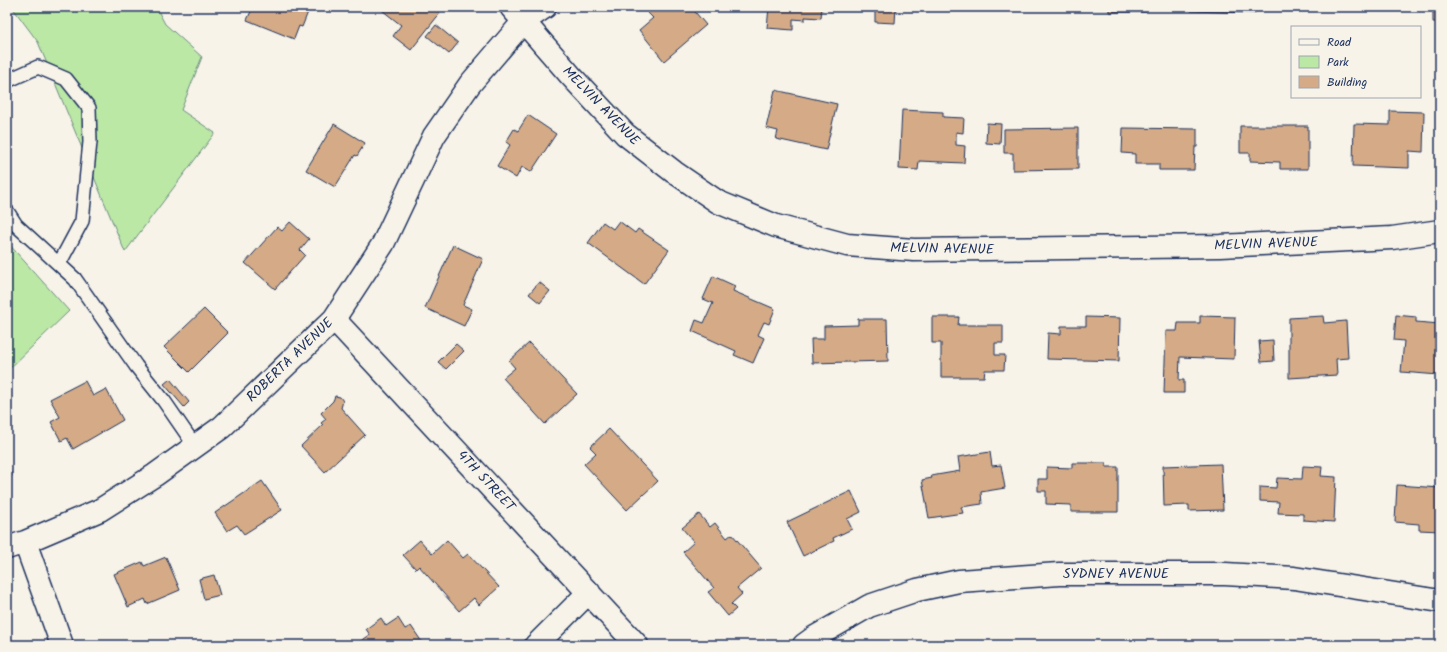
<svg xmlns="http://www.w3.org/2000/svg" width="1447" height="652" font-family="Kalam,sans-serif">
	<rect width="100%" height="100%" fill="#f7f3e8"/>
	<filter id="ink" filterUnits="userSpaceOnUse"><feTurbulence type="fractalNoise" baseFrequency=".025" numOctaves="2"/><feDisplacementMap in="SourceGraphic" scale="8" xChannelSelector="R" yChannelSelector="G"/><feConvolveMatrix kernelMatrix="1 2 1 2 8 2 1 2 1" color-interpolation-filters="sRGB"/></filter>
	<g filter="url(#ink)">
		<!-- green -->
		<path fill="#bce8a6" stroke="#6c8c82" d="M12,7h144l9,17 37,33 -21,53 34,23 -90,119 -87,-210z
			M7,242l62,69 -62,60z"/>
		<!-- building -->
		<path fill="#d4ab86" stroke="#1b2f5e" d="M253,7h57l-8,20 -3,-1 -5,13 -47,-19z
			M378,7h55l7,6 -29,37 -18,-14 8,-11z
			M653,7h38l15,18 -42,36 -25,-31 14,-12 -6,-6z
			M769,7h53l-1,11 -16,-1v3l-12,-1v11l-26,-2z
			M864,7h37h-5l-1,16 -20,-1v-13l-11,-1z
			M968,7h50v1l-50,1z
			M1090,7h56v5h-37v-3h-19z
			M1191,7h82v2l-18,-1v5l-64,-2z
			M1346,7h50v2z
			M1433,7h7v15h-7z
			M436,25l22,18 -9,11 -22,-18z
			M775,90l62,14 -11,46 -50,-11 2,-8 -12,-3z
			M902,110l41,2v5l21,1 -1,15 -7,-1v13l9,1 -1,17 -45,-2 -1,9 -19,-1z
			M1390,111l34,1 -1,40 -14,-1v17l-56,-2 1,-42 36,1z
			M528,115l28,19 -25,38 -9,-5 -6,11 -19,-12 13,-21 -4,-3 8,-13 4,2z
			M987,123l14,1 -1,20 -14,-1z
			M334,124l31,19 -8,13 -2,-1 -20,32 -29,-17z
			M1240,126h68v43h-28v-7l-30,-1v-8h-10z
			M1078,128v41l-65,1v-17h-9v-24z
			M1123,128l74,1v18h-2l-1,23h-35v-6h-24v-10l-13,-1z
			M619,221l16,12 3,-4 31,21 -25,34 -56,-41 15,-21 10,7z
			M290,222l19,17 -9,11 5,5 -30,34 -30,-26 32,-36 5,4z
			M453,245l30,14 -20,46 9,4 -8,17 -39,-18z
			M713,276l22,10 -2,5 42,18 -6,15 -5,-2 -6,13 6,3 -11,25 -19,-8 2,-4 -44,-20 4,-11 8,3 9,-20 -10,-4z
			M539,282l11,9 -10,12 -11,-9z
			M204,309l24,24 -39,39 -25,-25z
			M1396,315l20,2v5l24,2 -1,51 -38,-3 3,-31 -10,-1z
			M1200,316l35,1 -1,42 -54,-2 -1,23h5v13h-20l2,-62h11l1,-8h22z
			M1323,316l1,7 22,-2 2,37 -12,1 1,16 -48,3v-60z
			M932,317h27l-1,8h45v18h-8v12h10l-1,15h-19l-1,7h-43v-34h-9z
			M1086,317l34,1 -1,43 -72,-2 1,-26 13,1v-8h25z
			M858,319h29l1,42 -76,2 -1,-24h13v-13l34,-1z
			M1273,340l1,21 -13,1 -2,-21z
			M529,343l48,51 -32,30 -42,-46 12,-10 -6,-7z
			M456,344l8,7 -18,18 -8,-7z
			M170,379l19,23 -5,5 -20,-23z
			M85,381l8,15 13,-7 17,31 -50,29 -6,-11 -6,3 -10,-19 9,-5 -10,-18z
			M335,396l5,1 3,4 -2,7 24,27 -40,37 -24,-26 22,-21 -2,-2 5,-4 -5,-6 12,-12z
			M609,429l49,52 -31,29 -43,-46 12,-11 -6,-6z
			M990,452l2,14 9,-1 4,23 -24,4 1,12 -21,3 2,6 -34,5 -7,-38 10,-2 -1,-2 29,-5 -2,-14z
			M7,462l5,14 -5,2z
			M1072,463h34v4h12v45h-47v-7l-25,-1v-13h-8v-12h9v-12l25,1z
			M1221,464l2,46 -34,1v-6l-25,1 -1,-40z
			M1303,466l19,1 -1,9 15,1 -2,45 -31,-2v-6l-25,-1 1,-11 -19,-1v-14l16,1 1,-10 25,1z
			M262,481l20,29 -38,24 -7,-9 -10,6 -12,-18z
			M1397,485l43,3v43l-21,-1v-6l-24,-2z
			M851,491l10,21 -14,7 5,10 -19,9 1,3 -31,15 -16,-34z
			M699,514l11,13 5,-4 12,15 5,-4 29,34 -24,20 5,6 -11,10 5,5 -8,7 -20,-24 6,-4 -31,-36 11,-10 -12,-14z
			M420,540l12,14 15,-14 16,18 5,-4 31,33 -20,18 -5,-7 -15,13 -40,-45 -3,3 -13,-14z
			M166,557l14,33 -33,14 -2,-5 -17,8 -14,-33 28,-12 2,4z
			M214,575l6,20 -16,4 -5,-20z
			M381,618l5,8 12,-8 7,11 6,-3 13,19h-69l15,-10 -4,-6z"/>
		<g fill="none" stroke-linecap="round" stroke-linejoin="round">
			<!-- service casing -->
			<g stroke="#1b2f5e" stroke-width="16">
				<path id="service" d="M7,81l31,-14 28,12 23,29 1,34 -8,79 -23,43
					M7,211l9,14 59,54 61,87 28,35 31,45"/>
			</g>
			<!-- minor casing -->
			<g stroke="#1b2f5e" stroke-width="25">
				<path id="minor" d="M511,7l60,69 54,58 49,38 44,30 58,24 71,19 67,5 306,-4 172,-8 48,-7
					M334,319l303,326
					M25,542l37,103
					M7,548l18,-6 75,-32 55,-35 67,-48 112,-108 49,-75 51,-108 36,-52 53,-62 22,-15
					M536,645l53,-53
					M804,645l11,-8 54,-31 48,-16 42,-9 100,-7h166l69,4 146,23"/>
			</g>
			<!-- service -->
			<use href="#service" stroke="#f7f3e8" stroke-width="13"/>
			<!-- minor -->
			<use href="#minor" stroke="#f7f3e8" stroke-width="22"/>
		</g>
	</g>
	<g text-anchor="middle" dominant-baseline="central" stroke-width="3" stroke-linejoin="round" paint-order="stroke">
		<!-- street labels -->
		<g font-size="14" fill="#1b2f5e" stroke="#f7f3e8">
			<text transform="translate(601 106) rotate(46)">MELVIN AVENUE</text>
			<text transform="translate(1266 244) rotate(-2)">MELVIN AVENUE</text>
			<text transform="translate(942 249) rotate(1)">MELVIN AVENUE</text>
			<text transform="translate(290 360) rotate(-44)">ROBERTA AVENUE</text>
			<text transform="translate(486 481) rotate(47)">4TH STREET</text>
			<text x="1116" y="574">SYDNEY AVENUE</text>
		</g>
	</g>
	<!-- margin -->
	<rect width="1447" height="652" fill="none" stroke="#f7f3e8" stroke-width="24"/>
	<rect x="12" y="12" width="1423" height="628" fill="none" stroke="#1b2f5e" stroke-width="1.5" filter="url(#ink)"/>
	<!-- legend -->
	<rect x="1291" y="26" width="130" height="72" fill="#f7f3e8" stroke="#9fa5b1"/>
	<rect x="1299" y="39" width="20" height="6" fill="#f7f3e8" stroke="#9fa5b1"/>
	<text x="1327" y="46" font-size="12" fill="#1b2f5e">Road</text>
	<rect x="1299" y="56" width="20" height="12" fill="#bce8a6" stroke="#9fa5b1"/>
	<text x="1327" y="66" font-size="12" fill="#1b2f5e">Park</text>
	<rect x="1299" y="76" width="20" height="12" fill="#d4ab86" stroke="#9fa5b1"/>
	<text x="1327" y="86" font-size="12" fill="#1b2f5e">Building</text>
</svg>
